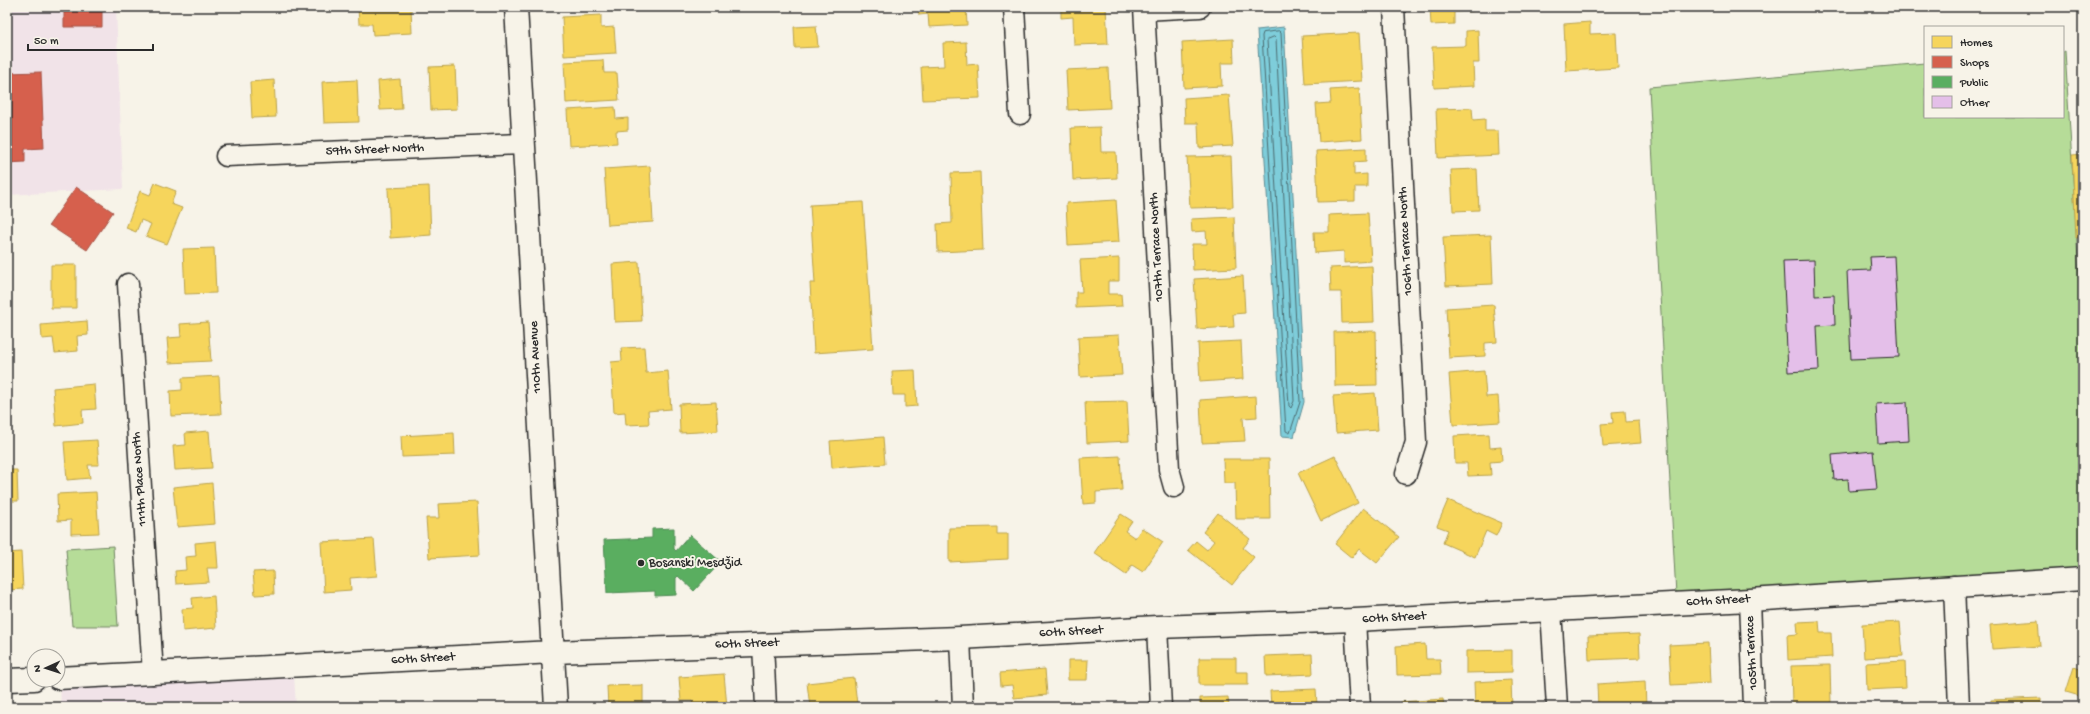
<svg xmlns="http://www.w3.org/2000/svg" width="2090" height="714" font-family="'Gochi Hand',sans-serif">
	<rect width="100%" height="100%" fill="#f7f3e8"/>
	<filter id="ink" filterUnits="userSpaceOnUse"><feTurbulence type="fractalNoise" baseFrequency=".025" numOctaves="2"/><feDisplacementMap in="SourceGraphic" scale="8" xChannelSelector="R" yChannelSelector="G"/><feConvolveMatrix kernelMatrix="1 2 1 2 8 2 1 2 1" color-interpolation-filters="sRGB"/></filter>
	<g filter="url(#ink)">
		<!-- built -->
		<path fill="#f1e3e8" d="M7,7h109l7,182 -116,6z
			M294,675l2,32h-235l-1,-21z"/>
		<!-- green -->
		<path fill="#b6dc98" stroke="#708462" d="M2065,51l18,289v230l-407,25 -27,-508 276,-24v54h138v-65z
			M113,546l5,80h-46l-6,-77z"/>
		<!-- water -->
		<path fill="#7ecdda" stroke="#5d8c94" d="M1284,27l20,375 -10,35 -12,-1 -25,-406z"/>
		<!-- homes -->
		<path fill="#f6d55c" stroke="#b9a24d" d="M358,7h53l1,26 -39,2 -1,-11h-13z
			M918,7h48l1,18 -38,2 -1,-13 -9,1z
			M1061,7h45l2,37 -34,1 -1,-28 -12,1z
			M1430,7h43v4l-19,1v12l-23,1z
			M601,15v13l13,-1 2,26 -52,3 -2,-39z
			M1590,22v12l26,-1 2,35 -52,3 -2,-47z
			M816,26l2,21 -23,1 -1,-21z
			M1478,30l1,33h-6l1,23 -40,2 -2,-41 34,-1v-15z
			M1359,33l3,48 -57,3 -3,-48z
			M1233,39l1,24h-13l1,23 -38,2 -2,-46z
			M966,42l1,23 11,-1 2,34 -57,2 -2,-33 23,-1 -1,-23z
			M603,60l1,13h13l2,27 -53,3 -2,-41z
			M455,66l2,43 -26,1 -2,-43z
			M1108,68l2,40 -42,2 -2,-40z
			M400,79l2,30 -22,1 -2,-29z
			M274,80l2,37 -24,1 -2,-36z
			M357,80l2,42 -35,1 -2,-41z
			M1359,88l3,51 -43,3 -3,-38 15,-1 -1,-13z
			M1229,95l4,51 -34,2 -1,-25h-13l-1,-25z
			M615,107l1,12 12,-1v12l-12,1 1,12 -48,3 -2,-36z
			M1472,108l1,12 12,-1v12h13l1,24 -61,3 -2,-49z
			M1100,127l1,25h15l1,26 -44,2 -2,-52z
			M1366,148v13l-12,1v13l13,-1v13h-12v14l-37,1 -2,-51z
			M2083,154v83l-7,1 -4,-83z
			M1231,156l2,51 -43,1 -3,-51z
			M650,166l3,56 -45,3 -4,-56z
			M1477,169l2,41 -26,1 -2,-41z
			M980,172l3,78 -45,2 -1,-28 15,-1 -1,-50z
			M155,183l21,8 -5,13 11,4 -15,36 -21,-8 5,-12 -10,-4 -5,12 -10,-4 14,-37 10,4z
			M429,186l2,49 -41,3 -2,-50z
			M1116,200l3,42 -51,3 -2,-42z
			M863,202l10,147 -59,4 -4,-70h5l-5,-78z
			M1368,213l3,48 -27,2v-12l-29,2 -1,-21h15v-17z
			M1234,217l2,51 -43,2 -1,-26h15l-1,-13 -14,1 -1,-13z
			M1491,235l2,49 -47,2 -3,-49z
			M214,248l2,45 -31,1 -2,-45z
			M1119,258v23h-11v13h13l1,12 -46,2v-16h6l-2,-32z
			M639,262l3,59 -27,1 -3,-58z
			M51,265h25v43h-25z
			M1372,266l2,56 -32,1 -1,-31h-10l-1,-24z
			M1243,276l2,37 -12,1 1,13 -37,2 -3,-50z
			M1494,305l3,37 -12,1v13l-36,2 -3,-50z
			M87,321l1,14 -11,1 1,15 -23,2 -2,-15 -11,1 -1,-14z
			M208,322l3,39 -42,2 -2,-25 14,-1 -1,-13z
			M1376,331l1,54 -42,1 -1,-54z
			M1119,335l3,40 -42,2 -2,-40z
			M1241,341l2,38 -43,3 -2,-39z
			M644,347l2,26 22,-2 3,38 -23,2 1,13 -23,1 -1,-13 -11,1 -3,-51 11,-1 -1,-13z
			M915,370l2,36 -12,1v-12h-12l-1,-24z
			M1484,371l2,26 12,-1 2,26 -47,3 -4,-51z
			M219,376l2,38 -50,2 -1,-25 12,-1v-12z
			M94,384l2,25 -14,1 1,13 -27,3 -3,-38z
			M1375,393l3,37 -42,3 -3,-37z
			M1256,396l1,21 -14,1 2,23 -43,2 -2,-43z
			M1127,401l2,40 -42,2 -2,-41z
			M716,402l2,29 -38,2 -1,-29z
			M1625,411l1,11 13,-1 2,22 -38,3 -2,-22 12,-1 -1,-11z
			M209,431l3,37 -37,2 -2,-24 13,-1 -1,-12z
			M454,433l1,22 -53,2 -1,-21z
			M1489,434l1,14 11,-1 1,14 -12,1 1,13 -23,1 -1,-13h-12l-1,-27z
			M883,437l2,27 -53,4 -2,-27z
			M97,440l2,25h-11l2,13 -23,2 -3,-38z
			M1120,456l2,34 -26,2v11l-13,1 -3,-46z
			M1335,456l23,47 -37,18 -23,-48z
			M1223,459h46l1,60h-34l-1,-36h-11z
			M7,470h10l1,31h-11z
			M212,483l3,41 -38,3 -4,-40z
			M96,492l3,41 -28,1v-14l-13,1 -1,-27z
			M1448,500l54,23 -6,13 -10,-5 -11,26 -32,-14 5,-13 -11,-4z
			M477,502l3,53 -51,3 -3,-40h13l-1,-14z
			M1363,508l36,29 -22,26 -18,-14 -7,9 -17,-14z
			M1218,513l32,26 -7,9 11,9 -22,28 -44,-35 8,-9 11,9 7,-9 -11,-9z
			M1121,514l11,7 -7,10 10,7 7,-10 21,14 -20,30 -11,-7 -6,10 -32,-22z
			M997,527v7h11v25l-59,3v-34z
			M374,539l3,37 -27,2 1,12 -27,2 -3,-50z
			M216,541l2,27h-11l2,14 -33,2 -1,-13 11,-1 -1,-13 11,-1 -1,-13z
			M21,552l2,37 -16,1v-37z
			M273,571l1,23 -19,1 -2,-23z
			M214,596l2,32 -33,3 -1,-22 11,-1 -1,-10z
			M1819,621l1,12h11l1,24 -44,3 -1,-25 11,-1 -1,-12z
			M2038,621l2,25 -48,3 -2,-24z
			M1900,622l3,34 -39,2 -2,-34z
			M1639,634l1,24 -51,2 -1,-24z
			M1708,643l2,40 -39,2 -2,-40z
			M1425,644l1,15h14l1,15 -44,1 -1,-29z
			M1512,650v22l-46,1v-22z
			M1312,654l1,20 -47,2 -1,-20z
			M1199,658h37v14h12v13h-49z
			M1068,660h20l-1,20h-19z
			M1905,661l1,27 -39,2 -1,-27z
			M1830,665l1,39 -39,1 -1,-39z
			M2074,667l9,3v27l-17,-5z
			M1045,669l2,26 -33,3 -2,-13 -11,1 -1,-13z
			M724,674l3,33h-34l-1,-6h-11l-2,-24z
			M854,678l3,26 -47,3 -3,-24z
			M1511,680l1,27h-37l-1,-25z
			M1645,681l1,26h-48l-1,-23z
			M643,685v22h-35l-1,-21z
			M1316,689l1,17 -46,1 -1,-16z
			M1228,697l1,10h-29v-9z
			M2041,698v9h-50v-7z
			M1443,699l1,8h-43v-5z"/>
		<!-- shops -->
		<path fill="#d6604d" stroke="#a35043" d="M64,7h38v20h-38z
			M41,72l3,76 -19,1v13l-18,1v-90z
			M76,187l37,25 -26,38 -38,-25z"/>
		<!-- public -->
		<path fill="#5aae61" stroke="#4c8751" d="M674,528v21l2,2 14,-16 31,27 -27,29 -16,-15 -2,2v17l-21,1v-5l-48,2 -3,-53 48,-2v-9z"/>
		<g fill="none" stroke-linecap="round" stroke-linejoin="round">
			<!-- shore -->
			<path stroke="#4c6c71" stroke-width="1" d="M1279,31l2,2 19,369 -10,31 -4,-2 -24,-395 1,-3z
				M1274,37l2,2 18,362 -3,7 -2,-2 -22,-366z"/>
		</g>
		<!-- building -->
		<path fill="#e4bfe9" stroke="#2b2b2b" d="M1894,256l5,101 -48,2 -4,-88 24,-1 -1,-13z
			M1814,260l1,36 19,-1 1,30 -18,1 2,44 -31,2 -5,-111z
			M1907,402l2,39 -31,2 -2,-39z
			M1873,451l4,38 -28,2 -1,-12 -14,1 -2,-25z"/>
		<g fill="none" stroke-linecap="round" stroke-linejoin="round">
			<!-- street casing -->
			<g stroke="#2b2b2b" stroke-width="23">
				<path id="street" d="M1014,7l6,107
					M1144,7l25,462 5,18
					M1394,7l22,435 -10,32
					M1144,10l56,-3
					M226,156l298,-12
					M128,284l25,390
					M1954,586l5,121
					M1750,600l4,107
					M1551,610l6,97
					M1355,620l5,87
					M1157,627l4,80
					M960,638l3,69
					M763,644l3,63"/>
			</g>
			<!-- secondary casing -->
			<g stroke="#2b2b2b" stroke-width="25">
				<path id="secondary" d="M516,7l40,700
					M58,678l495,-26 407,-14 197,-11 198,-7 395,-20 333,-21
					M7,680l27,-1"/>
			</g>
			<!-- street -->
			<use href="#street" stroke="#f7f3e8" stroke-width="20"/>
			<!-- secondary -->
			<use href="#secondary" stroke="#f7f3e8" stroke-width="22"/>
		</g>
	</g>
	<!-- markers -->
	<circle fill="#2b2b2b" stroke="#f7f3e8" stroke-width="1.5" cx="641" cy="563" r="4"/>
	<g text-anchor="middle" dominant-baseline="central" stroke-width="4" stroke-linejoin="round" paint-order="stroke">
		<!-- street labels -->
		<g font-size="13" fill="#2b2b2b" stroke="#f7f3e8">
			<text transform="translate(375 150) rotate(-2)">59th Street North</text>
			<text transform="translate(1406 241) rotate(-93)">106th Terrace North</text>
			<text transform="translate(1157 247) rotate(-93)">107th Terrace North</text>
			<text transform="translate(536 357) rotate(-93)">110th Avenue</text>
			<text transform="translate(140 479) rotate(-94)">111th Place North</text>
			<text transform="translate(1718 601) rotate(-3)">60th Street</text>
			<text transform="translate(1394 618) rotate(-3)">60th Street</text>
			<text transform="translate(1071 632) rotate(-3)">60th Street</text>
			<text transform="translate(747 644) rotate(-2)">60th Street</text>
			<text transform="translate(1752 653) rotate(-93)">105th Terrace</text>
			<text transform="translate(423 659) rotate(-3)">60th Street</text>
		</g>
		<!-- poi labels -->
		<g font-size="13" fill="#2b2b2b" stroke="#f7f3e8" text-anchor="start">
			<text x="649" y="563">Bosanski Mesdžid</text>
		</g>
	</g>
	<!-- margin -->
	<rect width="2090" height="714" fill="none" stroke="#f7f3e8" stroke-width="24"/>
	<rect x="12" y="12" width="2066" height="690" fill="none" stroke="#2b2b2b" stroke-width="1.5" filter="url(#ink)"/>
	<!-- legend -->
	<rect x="1924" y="26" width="140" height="92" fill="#f7f3e8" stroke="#a5a39c"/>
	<rect x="1932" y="36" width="20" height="12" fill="#f6d55c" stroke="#a5a39c"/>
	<text x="1960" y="46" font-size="12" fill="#2b2b2b">Homes</text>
	<rect x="1932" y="56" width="20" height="12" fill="#d6604d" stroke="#a5a39c"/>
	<text x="1960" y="66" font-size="12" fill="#2b2b2b">Shops</text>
	<rect x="1932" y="76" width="20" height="12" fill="#5aae61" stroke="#a5a39c"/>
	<text x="1960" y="86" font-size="12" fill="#2b2b2b">Public</text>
	<rect x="1932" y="96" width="20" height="12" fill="#e4bfe9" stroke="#a5a39c"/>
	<text x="1960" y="106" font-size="12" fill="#2b2b2b">Other</text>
	<!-- north arrow -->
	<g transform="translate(46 668) rotate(267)"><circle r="19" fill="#f7f3e8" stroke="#a5a39c"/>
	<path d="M0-3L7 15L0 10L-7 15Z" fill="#2b2b2b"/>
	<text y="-6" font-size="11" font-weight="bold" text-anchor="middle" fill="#2b2b2b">N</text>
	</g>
	<!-- scale -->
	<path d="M28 44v6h125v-6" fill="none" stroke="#2b2b2b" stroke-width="2"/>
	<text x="34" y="44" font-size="12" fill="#2b2b2b" stroke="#f7f3e8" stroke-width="3" paint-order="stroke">50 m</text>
</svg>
